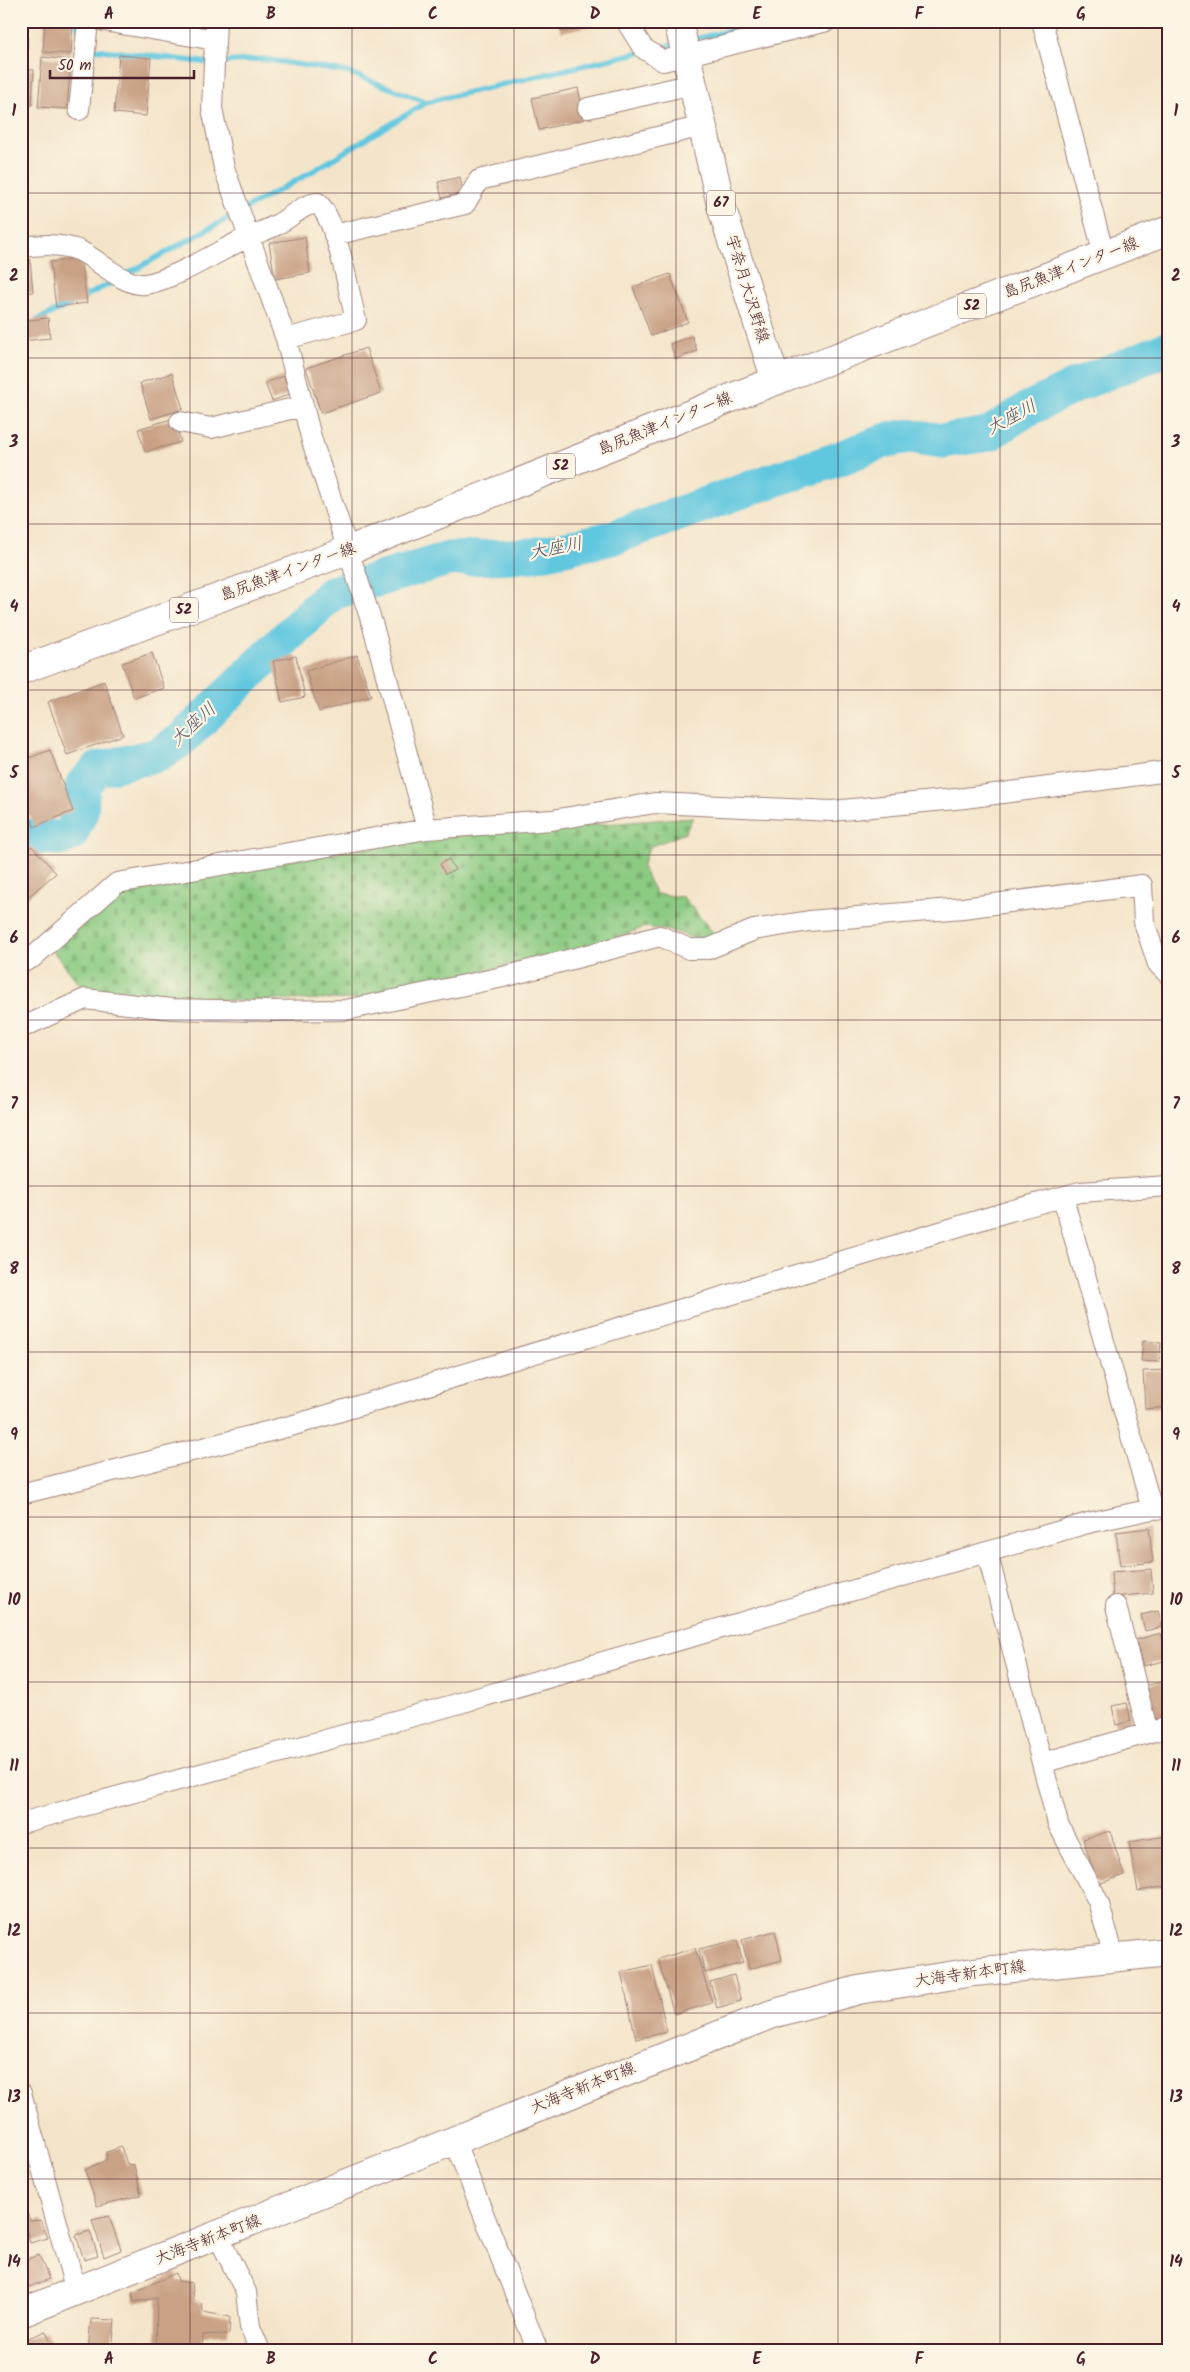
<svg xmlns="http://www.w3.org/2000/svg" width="1190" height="2372" font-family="Kalam,'Klee One',sans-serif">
	<defs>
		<pattern id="cemetery-stones" width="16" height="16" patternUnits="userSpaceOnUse" patternTransform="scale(1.25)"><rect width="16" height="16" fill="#8ccb82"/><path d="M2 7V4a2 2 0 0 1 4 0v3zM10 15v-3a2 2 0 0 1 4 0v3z" fill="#7aae70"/></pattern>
	</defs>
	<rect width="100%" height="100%" fill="#fcf5e5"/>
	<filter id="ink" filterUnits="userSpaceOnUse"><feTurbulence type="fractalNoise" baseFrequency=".02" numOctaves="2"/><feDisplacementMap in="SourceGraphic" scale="10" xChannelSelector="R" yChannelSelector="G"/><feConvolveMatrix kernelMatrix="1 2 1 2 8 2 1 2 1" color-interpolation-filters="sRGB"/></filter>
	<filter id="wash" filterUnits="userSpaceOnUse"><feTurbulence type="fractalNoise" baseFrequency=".0096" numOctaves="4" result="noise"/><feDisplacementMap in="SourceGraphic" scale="20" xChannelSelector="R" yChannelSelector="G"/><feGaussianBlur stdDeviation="1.12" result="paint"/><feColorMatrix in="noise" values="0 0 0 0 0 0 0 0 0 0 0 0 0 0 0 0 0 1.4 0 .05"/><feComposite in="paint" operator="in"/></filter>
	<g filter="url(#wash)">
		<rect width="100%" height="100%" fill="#f4e5ca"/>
		<!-- cemetery -->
		<path fill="url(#cemetery-stones)" stroke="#6b7556" d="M693,817l-8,16 -36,14 -7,20 14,27 27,3 32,38 -19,4 -19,-7 -32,-5 -54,20 -234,52 -150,2 -34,-1 -89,-10 -31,-39 70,-64 308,-49z"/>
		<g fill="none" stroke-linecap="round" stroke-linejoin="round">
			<!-- stream -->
			<path stroke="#61c7df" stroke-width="5.5" d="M76,21l4,10
				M691,40l81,-19
				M91,44l4,5 115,14 53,-4 84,13 80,30
				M655,49l22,-6
				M127,274l181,-100 119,-72 214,-50
				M80,299l37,-19
				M36,321l36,-18"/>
			<!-- river -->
			<path stroke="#61c7df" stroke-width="35" d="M21,836l41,2 9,-4 10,-22 2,-28 15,-15 60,-14 23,-15 151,-147 116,-34 85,-4 79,-17 161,-58 60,-19 54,-21 22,-4 34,5 46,-7 37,-24 53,-26 90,-36"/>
		</g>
		<g id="blocks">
			<!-- building -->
			<path fill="#c9a286" d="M21,21h7l-1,41h-6z
				M45,21h28l-2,33 -28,-2z
				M558,21h50v1l-47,10z
				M119,55l32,3 -5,58 -32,-3z
				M42,57l29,3 -4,49 -29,-2z
				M21,69l13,1 -2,35h-11z
				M578,88l7,31 -46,11 -7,-32z
				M460,177l3,16 -21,5 -4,-16z
				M305,237l5,36 -35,6 -6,-36z
				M80,258l7,45 -31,4 -6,-45z
				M30,259l3,33 -12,1v-33z
				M670,274l18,48 -37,14 -18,-49z
				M48,318l2,20 -29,3v-20z
				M692,336l5,15 -21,8 -6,-15z
				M366,348l15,45 -60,20 -15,-45z
				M172,373l11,36 -32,10 -11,-36z
				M284,376l6,18 -18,7 -7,-18z
				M174,418l7,24 -36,10 -7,-23z
				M152,653l12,35 -30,10 -12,-35z
				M357,655l14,41 -52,16 -13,-41z
				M296,656l9,41 -23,5 -9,-41z
				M104,681l19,54 -56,20 -19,-53z
				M50,750l23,61 -39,16 -4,-12 -9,3v-57z
				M32,846l24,27 -35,30v-48z
				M449,859l6,11 -10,4 -5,-10z
				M1143,1341l18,2 -2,19 -18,-1z
				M1169,1370v37l-24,2 -2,-38z
				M1149,1528l4,34 -33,4 -4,-34z
				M1151,1569l2,24 -40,4 -2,-25z
				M1158,1611l4,16 -17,4 -4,-16z
				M1161,1633l7,27 -25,6 -7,-26z
				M1168,1681l1,40 -15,2 -7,-38z
				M1127,1703l4,18 -15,4 -4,-19z
				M1110,1831l14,44 -26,9 -15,-45z
				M1166,1836l3,15v35l-31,5 -9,-49z
				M775,1931l7,29 -33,9 -7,-29z
				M737,1940l6,23 -38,10 -6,-24z
				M695,1948l17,55 -38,11 -16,-55z
				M652,1965l15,67 -31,7 -15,-67z
				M734,1975l7,26 -24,7 -7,-26z
				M121,2147l6,17 7,1 7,30 -44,11 -12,-36 21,-10 1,-8z
				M21,2195l9,26 11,-1 7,18 -18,5 -6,-21 -3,1z
				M109,2216l12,34 -17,7 -12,-37z
				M90,2231l8,25 -14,4 -8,-25z
				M39,2255l10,24 -28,11v-29z
				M176,2273l2,8 14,2 2,17 8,4 1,8 27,5 -1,17 -26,1 -1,16h-46l1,-53 -23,4 -2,-9z
				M91,2319l24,1 -3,31h-24z
				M46,2331l9,20h-34v-10z"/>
		</g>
	</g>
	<g filter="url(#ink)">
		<use href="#blocks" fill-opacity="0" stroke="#9f827a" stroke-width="1"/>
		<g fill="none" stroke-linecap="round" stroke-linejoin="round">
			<!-- minor casing -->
			<g stroke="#9f827a" stroke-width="22">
				<path id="minor" d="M104,21l111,19
					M626,21l17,27 20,13 164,-40
					M1042,21l62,234
					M588,108l105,-24
					M79,110l9,-89
					M334,235l131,-31 14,-24 224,-54
					M21,247c20,-2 38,-4 57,3 19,8 46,37 67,34 28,-4 74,-33 101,-46 10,-5 22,-8 32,-14 14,-7 24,-20 40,-21 20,20 30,87 38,117l-70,19
					M180,422l31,6 92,-22
					M427,829l125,-9 103,-17 177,8 133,-13 204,-27
					M21,963l11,-5 85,-75 310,-54 -54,-203 -61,-185 -26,-102 -62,-171 -12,-60 4,-87
					M21,1028l64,-29 86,10 95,2 80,-1 157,-33 157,-41 29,13h19l46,-19 55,-9 154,-13 179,-23 2,37 14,42 11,11
					M1063,1198l89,311
					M21,1494l273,-69 716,-214 70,-19 89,-6
					M987,1552l71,272 40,77 16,56
					M1116,1606l32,127
					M1042,1763l127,-36
					M21,1823l425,-116 642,-184 64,-14 17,-1
					M21,2093l55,198
					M454,2140l84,211
					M218,2236l28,56 4,35 10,24"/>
			</g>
			<!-- secondary casing -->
			<g stroke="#9f827a" stroke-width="30">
				<path id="secondary" d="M21,2313l751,-299 86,-24 116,-18 195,-20"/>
			</g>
			<!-- primary casing -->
			<g stroke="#9f827a" stroke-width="30">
				<path id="primary" d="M678,21l44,188 54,172
					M21,670l326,-119 394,-157 428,-164"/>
			</g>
			<!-- minor -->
			<use href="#minor" stroke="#fff" stroke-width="20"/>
			<!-- secondary -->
			<use href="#secondary" stroke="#fff" stroke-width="28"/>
			<!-- primary -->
			<use href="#primary" stroke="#fff" stroke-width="28"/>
		</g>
	</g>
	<!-- grid -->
	<path fill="none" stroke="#4a1f2b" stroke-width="1" stroke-opacity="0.55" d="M190,21v2330M352,21v2330M514,21v2330M676,21v2330M838,21v2330M1000,21v2330M21,193h1148M21,358h1148M21,524h1148M21,690h1148M21,855h1148M21,1020h1148M21,1186h1148M21,1352h1148M21,1517h1148M21,1682h1148M21,1848h1148M21,2013h1148M21,2179h1148"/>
	<g text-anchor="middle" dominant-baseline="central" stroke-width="4.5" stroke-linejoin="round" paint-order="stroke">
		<!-- shield labels -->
		<g fill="#fcf5e5" stroke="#7f5f63" stroke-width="1">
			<rect x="707" y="190.5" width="28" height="25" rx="4"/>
			<rect x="958" y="293.5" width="28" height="25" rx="4"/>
			<rect x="547" y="453.5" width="28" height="25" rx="4"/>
			<rect x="170" y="597.5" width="28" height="25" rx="4"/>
		</g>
		<g font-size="15" font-weight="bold" fill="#4a1f2b">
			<text x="721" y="203">67</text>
			<text x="972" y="306">52</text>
			<text x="561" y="466">52</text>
			<text x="184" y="610">52</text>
		</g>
		<!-- street labels -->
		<g font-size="16" fill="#4a1f2b" stroke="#fcf5e5">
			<text transform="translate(1071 268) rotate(-21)">島尻魚津インター線</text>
			<text transform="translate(747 289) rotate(73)">宇奈月大沢野線</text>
			<text transform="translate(665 424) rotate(-22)">島尻魚津インター線</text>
			<text transform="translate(288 572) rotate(-20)">島尻魚津インター線</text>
			<text transform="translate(970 1974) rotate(-8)">大海寺新本町線</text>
			<text transform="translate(583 2088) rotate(-22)">大海寺新本町線</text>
			<text transform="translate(208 2240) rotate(-21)">大海寺新本町線</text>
		</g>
		<!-- water labels -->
		<g font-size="18" font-style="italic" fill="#515161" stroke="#fcf5e5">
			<text transform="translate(1012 418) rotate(-28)">大座川</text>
			<text transform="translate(556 549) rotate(-11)">大座川</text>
			<text transform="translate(194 725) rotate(-42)">大座川</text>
		</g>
	</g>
	<!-- margin -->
	<rect width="1190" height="2372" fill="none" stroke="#fcf5e5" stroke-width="55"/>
	<!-- scale -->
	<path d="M50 70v8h144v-8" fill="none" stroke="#4a1f2b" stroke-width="2.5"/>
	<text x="58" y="70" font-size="15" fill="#4a1f2b" stroke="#fcf5e5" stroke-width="4" paint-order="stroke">50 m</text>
	<rect x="28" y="28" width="1134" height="2316" fill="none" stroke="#4a1f2b" stroke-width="2"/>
	<g font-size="16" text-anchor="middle" font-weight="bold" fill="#4a1f2b">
		<text x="109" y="19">A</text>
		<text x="271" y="19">B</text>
		<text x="433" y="19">C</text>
		<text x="595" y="19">D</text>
		<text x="757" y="19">E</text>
		<text x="919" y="19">F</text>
		<text x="1081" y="19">G</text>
		<text x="14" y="116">1</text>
		<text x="1176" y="116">1</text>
		<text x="14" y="281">2</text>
		<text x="1176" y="281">2</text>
		<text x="14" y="447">3</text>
		<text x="1176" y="447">3</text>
		<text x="14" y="612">4</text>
		<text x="1176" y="612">4</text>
		<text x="14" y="778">5</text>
		<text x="1176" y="778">5</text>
		<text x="14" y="943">6</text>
		<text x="1176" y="943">6</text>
		<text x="14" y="1109">7</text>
		<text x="1176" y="1109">7</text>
		<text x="14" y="1274">8</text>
		<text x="1176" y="1274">8</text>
		<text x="14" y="1440">9</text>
		<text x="1176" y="1440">9</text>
		<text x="14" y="1605">10</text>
		<text x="1176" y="1605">10</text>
		<text x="14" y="1771">11</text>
		<text x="1176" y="1771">11</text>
		<text x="14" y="1936">12</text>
		<text x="1176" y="1936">12</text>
		<text x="14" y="2102">13</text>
		<text x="1176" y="2102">13</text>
		<text x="14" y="2267">14</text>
		<text x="1176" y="2267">14</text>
		<text x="109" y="2364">A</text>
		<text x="271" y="2364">B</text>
		<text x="433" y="2364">C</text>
		<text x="595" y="2364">D</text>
		<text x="757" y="2364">E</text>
		<text x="919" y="2364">F</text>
		<text x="1081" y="2364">G</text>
	</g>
</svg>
